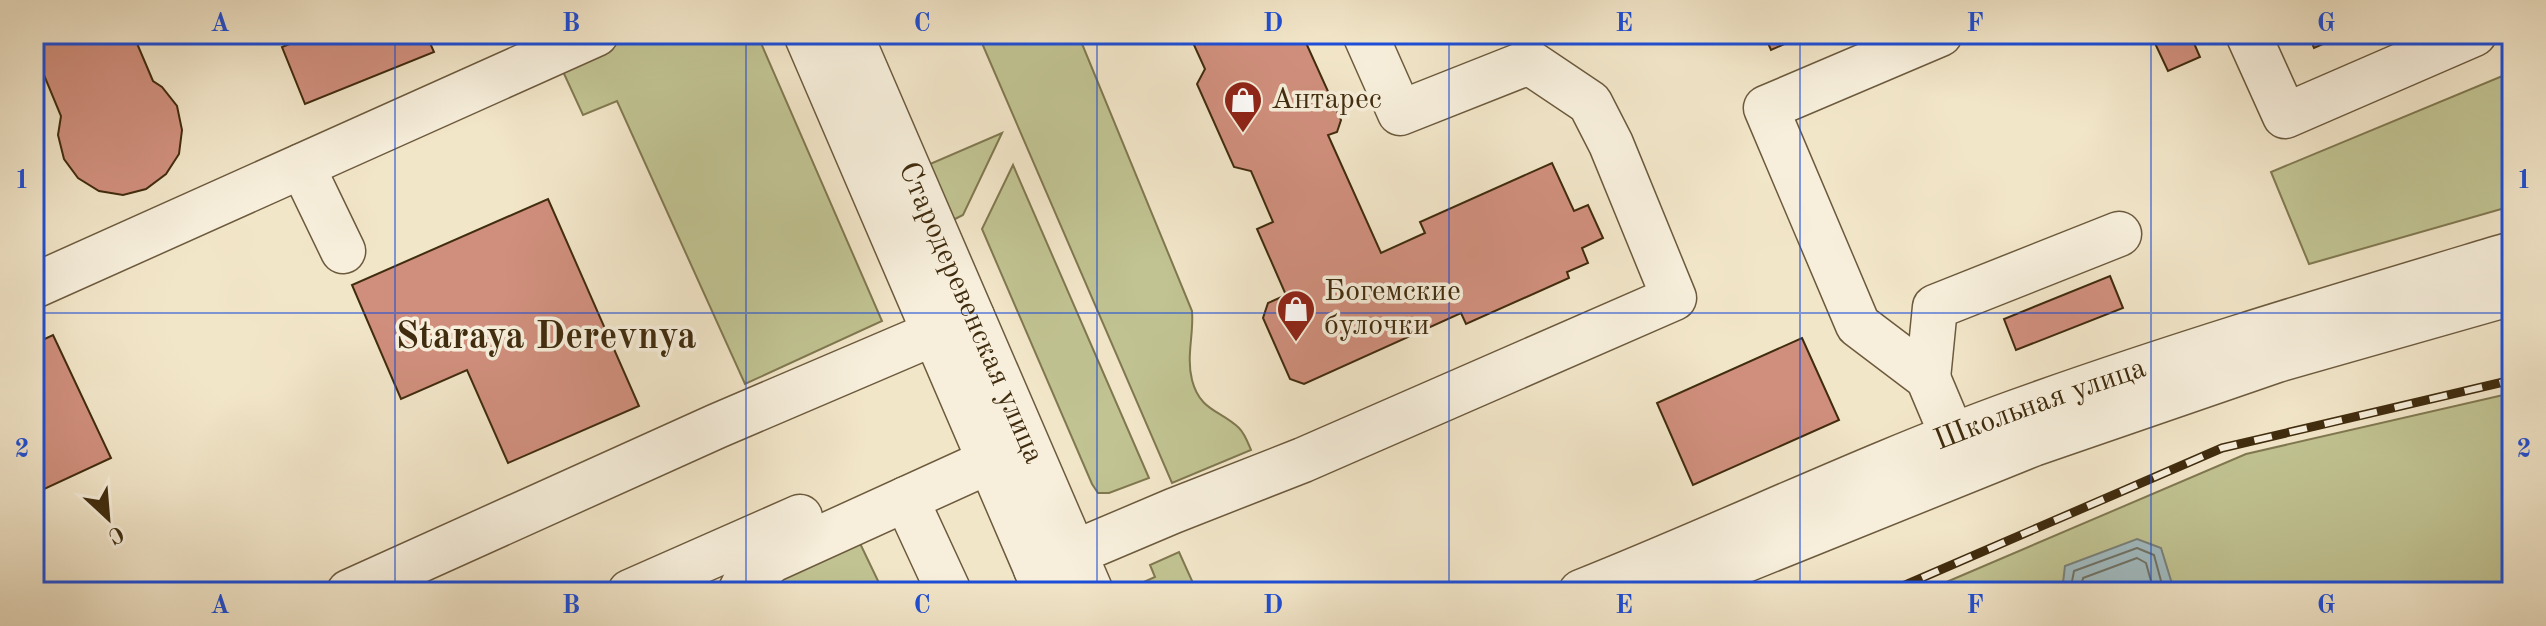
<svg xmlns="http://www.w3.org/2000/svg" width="2546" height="626" font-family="'Old Standard TT',serif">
	<rect width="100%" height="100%" fill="#f2e6c9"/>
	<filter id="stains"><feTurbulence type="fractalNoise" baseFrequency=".0025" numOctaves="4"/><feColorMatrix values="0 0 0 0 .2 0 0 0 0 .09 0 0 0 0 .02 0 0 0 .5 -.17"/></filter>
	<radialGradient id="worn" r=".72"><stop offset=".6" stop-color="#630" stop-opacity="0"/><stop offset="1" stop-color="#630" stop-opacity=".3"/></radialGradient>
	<!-- green -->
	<path fill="#c1c392" stroke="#807850" stroke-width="2" d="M626,34h131l125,287 -137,63 -128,-283 -34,14 -23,-50z
		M978,34h100l114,277c2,23 -6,45 0,69 8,31 28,30 47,48 6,6 9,15 12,22l-79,33z
		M2512,72v134l-203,58 -38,-92z
		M1002,133l-39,82 -10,5 -23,-56z
		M1013,165l136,313 -40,15h-11l-6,-9 -110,-255z
		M2512,393v199h-589l323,-138z
		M856,535l24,50 -16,7h-104z
		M1179,552l14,31 -18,9h-35l-3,-7 18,-8 -5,-12z"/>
	<!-- water -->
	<path fill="#a1bcc2" stroke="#7a827a" stroke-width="2" d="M2137,539l24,9 12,39 -1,5 -110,-1 3,-25z"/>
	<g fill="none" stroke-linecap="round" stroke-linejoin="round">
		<!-- shore -->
		<path stroke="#707468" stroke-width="2" d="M2070,592l4,-21 63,-23 17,7 10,37
			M2080,592l3,-14 54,-20 9,5 8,29"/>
	</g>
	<!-- building -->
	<path fill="#d08f7d" stroke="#402c0e" stroke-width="2" d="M34,34h99l20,47 9,6 15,19 5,24 -3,24 -13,20 -20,15 -23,6 -24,-4 -21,-13 -14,-19 -6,-24 3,-19 -27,-65z
		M314,34h112l8,18 -129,52 -23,-57z
		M1189,34h113l39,86 -4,12 -9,3 53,118 44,-20 -5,-11 132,-59 22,48 14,-6 15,33 -21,10 6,15 -21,9 2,6 -103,46 -5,-11 -157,71 -14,-5 -27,-61 5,-15 18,-8 -29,-66 16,-7 -22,-51 -17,-4 -37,-83 8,-15z
		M1764,34h32l2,4 -27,12z
		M2158,34h32l10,23 -32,14 -16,-34z
		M2308,34h38l-32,14z
		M548,199l91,207 -131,57 -41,-93 -66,29 -49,-114z
		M2110,276l13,32 -107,42 -12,-31z
		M53,335l58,123 -71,33 -6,-14v-133z
		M1802,338l37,82 -146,65 -36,-82z"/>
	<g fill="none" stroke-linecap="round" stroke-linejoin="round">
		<!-- minor casing -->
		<g stroke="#6c5a3d" stroke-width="47">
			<g id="minor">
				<path d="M806,34l240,558"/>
				<path id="s1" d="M850,34l241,558"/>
				<path d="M1940,34l-174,74 92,217 70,53 35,83"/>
				<path d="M2248,34l37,82 189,-82"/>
				<path d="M302,166l41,85"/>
				<path d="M34,286l562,-252"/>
				<path d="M1928,378l7,-71 184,-73"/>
				<path d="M906,499l43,93"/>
				<path d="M1036,569l137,-58 130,-51 371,-162 -63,-154 -21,-41 -61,-41 -129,51 -35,-79"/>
				<path d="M349,592l368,-166 255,-109"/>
				<path d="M630,592l170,-75"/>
				<path d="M740,592l5,-10 27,-22 244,-111"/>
				<path id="s2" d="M1581,592c146,-58 288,-127 435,-180 164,-59 330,-108 496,-158"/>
				<path d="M1666,592l367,-148 244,-84 235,-67"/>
			</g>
		</g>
		<!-- minor -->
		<use href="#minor" stroke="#f7efdc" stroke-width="44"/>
		<!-- rail casing -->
		<g stroke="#402c0e" stroke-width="9">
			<path id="rail" d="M1889,592l333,-144 290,-68"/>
		</g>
		<!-- rail -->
		<use href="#rail" stroke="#f7efdc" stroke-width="6" stroke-dasharray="18" stroke-linecap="butt"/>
	</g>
	<!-- grid -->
	<path fill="none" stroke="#1d4ed8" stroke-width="2" stroke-opacity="0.55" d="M395,34v558M746,34v558M1097,34v558M1449,34v558M1800,34v558M2151,34v558M34,313h2478"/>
	<!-- icons -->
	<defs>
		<g id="shop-pin" transform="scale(2)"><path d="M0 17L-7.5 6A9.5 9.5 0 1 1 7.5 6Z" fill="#8f2418" stroke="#f7efdc"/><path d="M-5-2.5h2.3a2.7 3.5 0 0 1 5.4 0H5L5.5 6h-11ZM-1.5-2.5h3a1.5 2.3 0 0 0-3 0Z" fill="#fff"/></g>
	</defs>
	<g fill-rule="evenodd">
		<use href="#shop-pin" x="1243" y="100"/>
		<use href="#shop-pin" x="1296" y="309"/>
	</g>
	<g text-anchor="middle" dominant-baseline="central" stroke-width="7" stroke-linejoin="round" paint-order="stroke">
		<!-- poi labels -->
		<g font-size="30" fill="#402c0e" stroke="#f7efdc" text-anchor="start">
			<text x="1271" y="100">Антарес</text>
			<text x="1324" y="292">Богемские<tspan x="1324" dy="34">булочки</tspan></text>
		</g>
		<!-- street labels -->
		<g font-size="30" fill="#402c0e" stroke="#f7efdc">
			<text stroke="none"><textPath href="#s1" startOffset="304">Стародеревенская улица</textPath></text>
			<text stroke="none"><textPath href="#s2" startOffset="496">Школьная улица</textPath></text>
		</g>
		<!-- district labels -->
		<g font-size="38" font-weight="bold" fill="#402c0e" stroke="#f7efdc">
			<text x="546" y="338">Staraya Derevnya</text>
		</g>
	</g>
	<!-- margin -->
	<rect width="2546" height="626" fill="none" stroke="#f2e6c9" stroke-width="88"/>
	<!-- north arrow -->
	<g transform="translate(108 518) rotate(154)" stroke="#f7efdc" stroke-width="6" paint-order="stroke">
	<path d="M0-6L14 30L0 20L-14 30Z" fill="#402c0e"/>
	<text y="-12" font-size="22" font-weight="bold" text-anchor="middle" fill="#402c0e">С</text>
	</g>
	<rect x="44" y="44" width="2458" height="538" fill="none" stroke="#1d4ed8" stroke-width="3"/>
	<g font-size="26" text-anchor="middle" font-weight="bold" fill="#1d4ed8">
		<text x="220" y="31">A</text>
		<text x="571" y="31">B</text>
		<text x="922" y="31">C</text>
		<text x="1273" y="31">D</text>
		<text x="1624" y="31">E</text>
		<text x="1975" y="31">F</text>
		<text x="2326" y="31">G</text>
		<text x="22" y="188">1</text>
		<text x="2524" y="188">1</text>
		<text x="22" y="457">2</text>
		<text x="2524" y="457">2</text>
		<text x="220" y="613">A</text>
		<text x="571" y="613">B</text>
		<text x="922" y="613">C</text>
		<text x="1273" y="613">D</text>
		<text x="1624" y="613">E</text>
		<text x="1975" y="613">F</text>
		<text x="2326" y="613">G</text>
	</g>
	<rect width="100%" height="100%" filter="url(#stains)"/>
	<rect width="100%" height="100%" fill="url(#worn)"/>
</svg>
